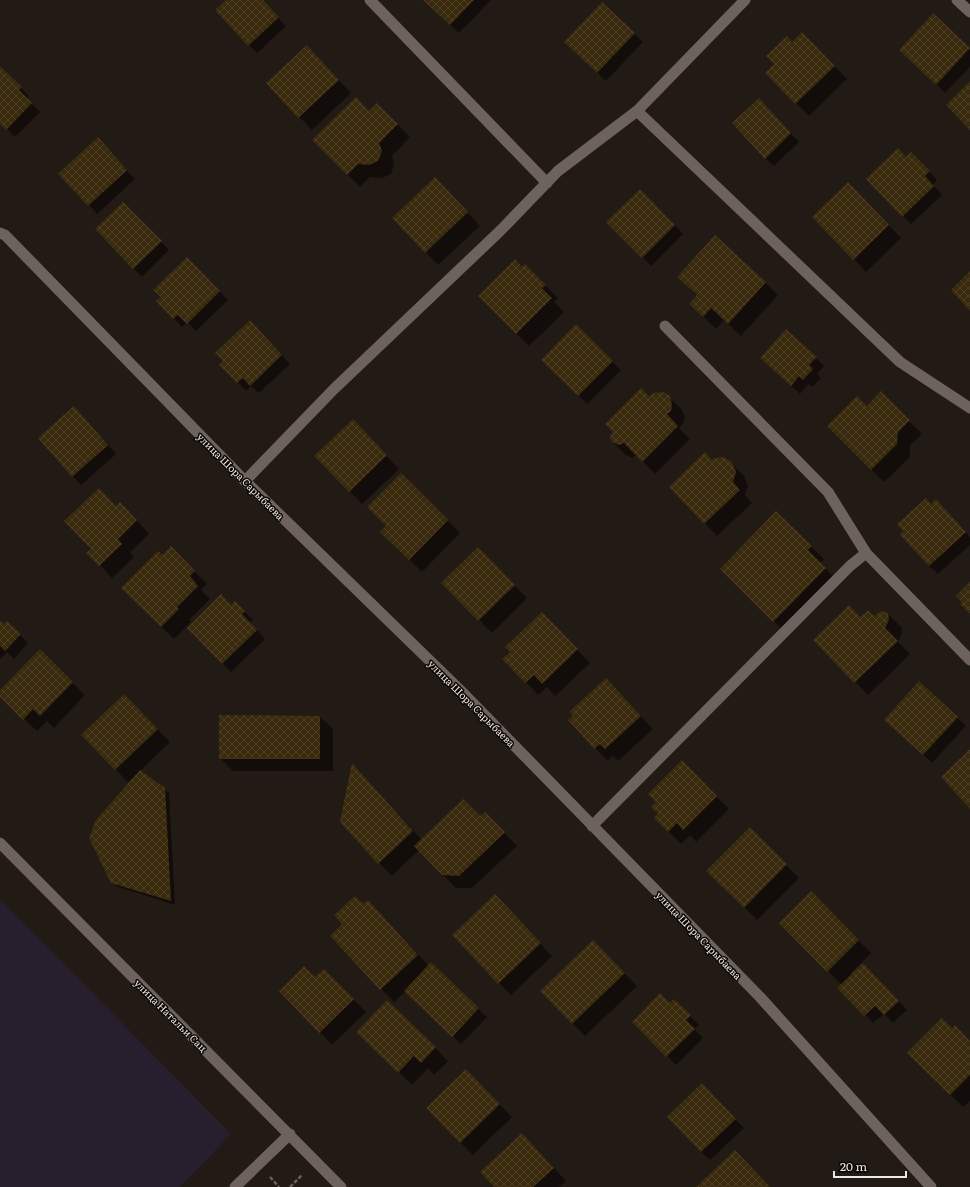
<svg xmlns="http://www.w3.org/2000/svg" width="970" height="1187" font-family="Literata,serif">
	<defs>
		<pattern id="building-cross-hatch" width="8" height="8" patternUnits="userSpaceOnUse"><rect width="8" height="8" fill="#3a2a0d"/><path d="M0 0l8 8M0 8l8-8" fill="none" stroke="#4d3f24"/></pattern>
	</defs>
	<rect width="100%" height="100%" fill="#221a14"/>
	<!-- education -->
	<path fill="#271f2e" d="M0,899l231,235 -51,53h-180z"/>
	<!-- shadow -->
	<path fill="#0007" d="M227,0h35l24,26 -29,27 -8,-8z
		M425,0h66l-32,33z
		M602,3l41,39 -37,39 -33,-31z
		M933,15l37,35v17l-25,26 -36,-35z
		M792,43l23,3 32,33 -38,37 -43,-43z
		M319,59l32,34 -39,37 -45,-46z
		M0,67l29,29 -2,3 13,13 -25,25 -14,-14 -1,1z
		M377,104l33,33 -18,19 2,9 -3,9 -9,4 -12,-1 -10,10 -47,-47 57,-28z
		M767,108l32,34 -25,24 -9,-8z
		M106,147l29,32 -38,35 -8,-9z
		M906,158l14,4 17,18 -4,5 9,10 -31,29 -8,-8z
		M640,190l43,44 -32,32 -43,-44z
		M447,191l33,35 -42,39 -45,-47z
		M861,196l40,42 -35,34 -12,-13z
		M123,203l46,47 -27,27 -46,-48z
		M187,258l41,42 -32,31 -9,-9 -5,5 -24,-26z
		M525,265l33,33 -4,4 10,10 -35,34 -50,-50z
		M765,282l13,13 -37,41 -17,-16 -8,9 -13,-13 -5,-20 -7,-6z
		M576,326l45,44 -34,34 -44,-44z
		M259,330l31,34 -31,29 -8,-7 -5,5 -25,-26z
		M816,358l8,8 -7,8 4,4 -9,9 -4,-3 -8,10 -30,-28z
		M881,393l41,41 -12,11v12l-26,25 -56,-56 39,-19z
		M669,397l13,13 3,7 -2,7 -4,4 11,11 -35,35 -18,-19 -5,3 -6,-3 -13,-13 37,-44z
		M74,407l42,47 -35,31 -8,-9z
		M365,433l34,36 -37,35 -46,-48z
		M711,460l20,3 13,13 4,10 -3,9 7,8 -35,33 -47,-49z
		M401,474l59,59 -38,39 -40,-40 6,-6z
		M931,505l13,4 26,28v8l-32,29 -9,-8z
		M117,507l16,9 16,18 -19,18 4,5 -22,21 -12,-13 -8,-16z
		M776,512l48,47 -4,4 18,18 -51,53 -66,-65z
		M171,548l36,36 -6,6 9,9 -21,21 2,2 -17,17 -52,-51z
		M478,549l49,49 -35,35 -49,-50z
		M235,602l18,18 -3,3 15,16 -34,33 -43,-44 44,-22z
		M888,614l13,13 1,6 -4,9 12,12 -42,41 -54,-55 46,-22z
		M0,622l4,3 3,-3 21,21 -14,16 -7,-7 -7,7z
		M554,626l36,37 -35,33 -8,-9 -9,8 -12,-13z
		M40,651l45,44 -31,33 -7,-7 -10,10 -37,-35v-5z
		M606,679l47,50 -35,32 -5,-5 -5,5 -39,-40z
		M919,683l47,43 -34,37 -38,-35z
		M137,708l33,34 -30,29 29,22 6,112 -59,-19 -4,-4 23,-104 -1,-1 -6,5 -13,-13z
		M320,717l13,12v42h-100l-13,-13z
		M682,762l47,47 -33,33 -6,-7 -9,9 -26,-26 4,-4 -2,-12z
		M364,777l58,63 58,-23 5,-4 32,33 -45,42h-16l-37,-38 -27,26 -51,-54z
		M750,829l49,49 -42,42 -49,-49z
		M811,893l60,60 -20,20 2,1 10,-9 44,45 -14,13 -9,-9 -11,9 -34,-35 3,-3 -62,-62z
		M363,905l17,9 49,52 2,-2 56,53 -26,27 -55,-53 -12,11 -63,-66z
		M507,908l45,48 -41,39 -12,-12z
		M606,954l31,32 -52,50 -13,-13z
		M324,970l42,42 -34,33 -12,-13 -4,-54z
		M674,1000l25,25 -5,4 9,9 -27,27 -43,-43 37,-18z
		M952,1030l18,12v59l-7,6 -55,-54z
		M370,1044l65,4 13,13 -14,14 -6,-7 -16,17z
		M479,1083l33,34 -39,38 -13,-13z
		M710,1093l34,35 -34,32 -9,-8z
		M535,1147l31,34 -7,6h-64z"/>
	<!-- building -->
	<path fill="url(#building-cross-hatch)" d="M226,0h37l16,17 -31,29 -33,-36z
		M423,0h51l-24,25z
		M602,2l33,31 -38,40 -33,-31z
		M933,13l37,35 -34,37 -37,-35z
		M802,32l33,34 -40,38 -30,-31 9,-9 -8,-8 21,-20 5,6z
		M307,45l32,35 -41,38 -32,-35z
		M0,66l22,21 -3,3 13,13 -26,27 -6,-6z
		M970,81v49l-24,-25z
		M356,97l13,14 8,-8 21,21 -19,19 3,8 -4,10 -9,4 -11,-1 -11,11 -35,-35z
		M759,98l32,35 -26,26 -33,-36z
		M98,137l29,33 -39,36 -30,-32z
		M898,148l8,9 5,-5 19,19 -5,5 9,10 -32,31 -36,-38z
		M435,177l33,35 -43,41 -33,-35z
		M848,182l41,43 -36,35 -41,-43z
		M640,189l35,36 -33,33 -36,-36z
		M123,202l39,39 -29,28 -38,-40z
		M715,235l51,47 -38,42 -17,-16 -8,9 -14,-13 8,-9 -20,-18z
		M187,257l33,34 -33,33 -9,-9 -5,4 -17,-18 5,-4 -8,-7z
		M515,259l7,8 3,-3 21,21 -4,3 10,10 -36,36 -38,-38z
		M970,271v40l-19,-21z
		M250,320l32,35 -32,31 -7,-8 -6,5 -18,-18 4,-4 -8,-8z
		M576,324l37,37 -35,35 -37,-36z
		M786,329l31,28 -8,8 4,4 -10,11 -4,-4 -8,10 -31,-28z
		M641,388l9,9 3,-4 10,-1 7,4 2,8 -1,7 -4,3 11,12 -36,36 -18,-19 -5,2 -7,-3 -2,-5 3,-5 -8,-8z
		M881,391l29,29 -12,12 -1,12 -26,26 -44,-44 30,-30 10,10z
		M74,406l34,39 -36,32 -34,-39z
		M353,419l34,36 -38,37 -35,-36z
		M705,452l6,7 12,-2 9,5 4,10 -3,10 7,8 -36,34 -35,-37z
		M401,473l47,47 -39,40 -29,-28 6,-6 -19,-19z
		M99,488l17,18 4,-4 17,18 -19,19 4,5 -23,22 -13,-13 5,-4 -27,-28z
		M926,498l5,6 5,-5 30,33 -37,34 -29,-31 3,-4 -6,-7z
		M776,511l36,35 -4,4 18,18 -53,54 -53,-53z
		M171,546l24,25 -5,5 8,10 -21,21 2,2 -18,18 -40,-39 37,-37 4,4z
		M478,547l37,38 -37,36 -37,-38z
		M970,582v32l-10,-10 2,-2 -6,-6z
		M221,594l10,11 4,-4 10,10 -3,3 15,16 -35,34 -35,-36z
		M849,605l11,12 8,-7 6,6 7,-5 7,2 1,7 -4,8 13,13 -44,42 -41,-43z
		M542,612l36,37 -36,35 -8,-9 -9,8 -23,-24 8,-7 -5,-5z
		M0,620l4,4 3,-3 14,13 -16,17 -5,-5z
		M40,649l33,33 -33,34 -7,-7 -10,11 -23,-23v-7z
		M606,678l35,38 -36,33 -5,-5 -6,5 -26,-29 5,-4 -4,-4z
		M919,681l39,36 -35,38 -39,-35z
		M124,694l34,35 -43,41 -34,-35z
		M219,715l101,1v43h-101z
		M970,749v60l-29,-32z
		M682,760l35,36 -34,34 -6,-7 -9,9 -14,-14 4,-4 -7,-7 5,-5 -8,-8z
		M352,763l61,68 -35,33 -38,-42z
		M140,770l25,18 6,113 -60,-18 -22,-45 7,-18z
		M463,799l17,17 5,-4 20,20 -46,44 -17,-1 -28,-29z
		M750,827l37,37 -43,44 -38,-37z
		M811,891l48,49 -32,32 -48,-49z
		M495,894l46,49 -43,41 -46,-49z
		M355,896l8,8 5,-4 50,55 -38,35 -50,-54 12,-12 -8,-9z
		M593,940l32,33 -53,51 -32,-33z
		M431,962l48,46 -27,29 -48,-46z
		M863,963l36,38 -15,14 -9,-9 -11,10 -27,-28z
		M304,966l11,11 9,-8 30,30 -35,34 -40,-42z
		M660,993l10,10 4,-4 17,16 -5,5 9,9 -29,28 -34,-35z
		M387,1000l49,47 -15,16 -7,-7 -16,17 -42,-41z
		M942,1018l10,10 3,-3 15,16v34l-20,20 -43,-42z
		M466,1069l34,35 -40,39 -34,-35z
		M702,1083l34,36 -35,33 -34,-35z
		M522,1133l32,35 -21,19h-39l-14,-15z
		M735,1150l35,37h-74z"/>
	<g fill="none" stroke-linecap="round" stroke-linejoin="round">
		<!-- path -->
		<path stroke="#67605b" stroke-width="2.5" stroke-dasharray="4 2" stroke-linecap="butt" d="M270,1177l9,10
			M290,1187l12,-12"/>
		<!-- service -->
		<path stroke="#6d635c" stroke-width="11" d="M637,111l263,251 70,46"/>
		<!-- minor -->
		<path stroke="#6d635c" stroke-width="11" d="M370,0l177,183
			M957,0l13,12
			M0,233l5,2 240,246 219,213 296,303 171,190
			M665,326l163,166 38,61 104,107
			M245,481l89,-92 166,-158 58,-60 79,-60 108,-111
			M592,826l258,-260 16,-13
			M0,843l341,344
			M235,1187l55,-53"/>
	</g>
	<g text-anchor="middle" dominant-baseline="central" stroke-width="3" stroke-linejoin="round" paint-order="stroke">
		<!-- street labels -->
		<g font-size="10" fill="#eee8e4" stroke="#090604">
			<text transform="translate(241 476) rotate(45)">улица Шора Сарыбаева</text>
			<text transform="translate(472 703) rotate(45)">улица Шора Сарыбаева</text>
			<text transform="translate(699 935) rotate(46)">улица Шора Сарыбаева</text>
			<text transform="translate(171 1015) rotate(45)">улица Натальи Сац</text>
		</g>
	</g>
	<!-- scale -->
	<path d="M834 1171v6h72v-6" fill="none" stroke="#eee8e4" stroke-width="2"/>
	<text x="840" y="1171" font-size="12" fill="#eee8e4" stroke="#090604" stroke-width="3" paint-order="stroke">20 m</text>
</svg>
